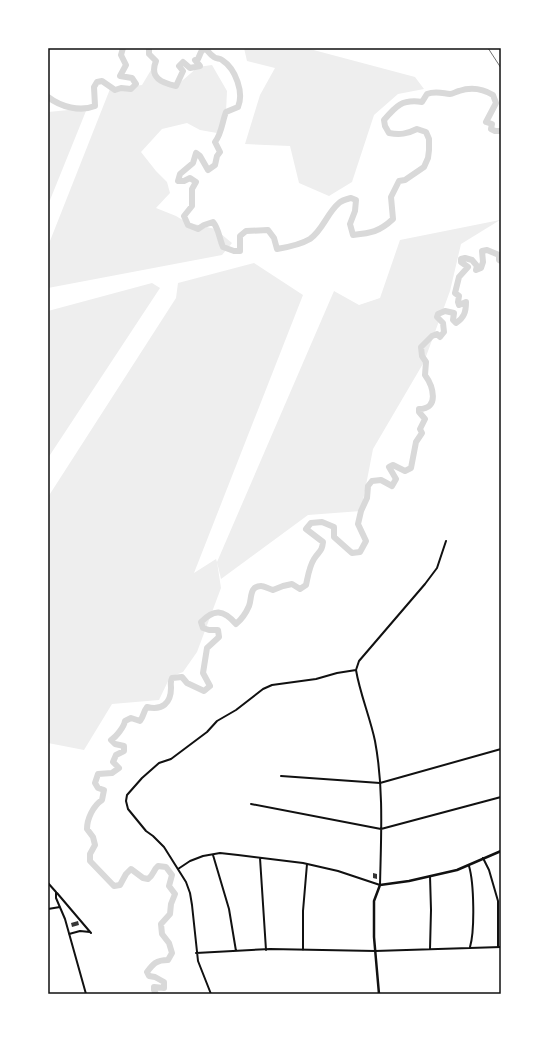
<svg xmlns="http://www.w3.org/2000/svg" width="549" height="1042" font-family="'PT Sans Narrow',sans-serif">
	<rect width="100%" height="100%" fill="#fff"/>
	<!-- green -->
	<path fill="#eee" d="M244,48h62l109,29 9,12 -26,5 -24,21 -22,67 -23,14 -30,-13 -9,-37 -45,-2 15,-49 15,-27 -28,-7z
		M212,65l15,26 -1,21 -9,21 -17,-3 -13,-7 -25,6 -21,23 15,19 11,11 3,11 -14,15 20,8 10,6 29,7 17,14 -10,12 -174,33v-42l62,-157 32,-4 9,-15 7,11 18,5 22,-19z
		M88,106l-40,99v-93l31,-3z
		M500,220l-39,24 -11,47 -26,71 -51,87 -12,62 -53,4 -87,64 -4,-17 4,26 -24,64 -14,20 -13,5 -11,23 -47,4 -28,46 -36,-7v-246l128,-199 2,-15 76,-20 49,32 -109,278 22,-14 1,3 117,-271 25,14 21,-7 20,-58z
		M152,283l8,5 -112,170v-147z"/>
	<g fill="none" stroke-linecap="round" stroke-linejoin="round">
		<!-- river -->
		<path stroke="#d9d9d9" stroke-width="6" d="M149,48v6l7,7c-7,17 6,22 20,25l7,-15 -4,-5 4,-4 7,6 10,-2 -5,-6 3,-1 3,-7 4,-4c3,3 5,7 9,9 2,2 6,1 8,3 14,9 22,33 16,47l-12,5c-4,10 -4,21 -11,30l5,10 -3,4 -2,9 -7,5 -8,-14 -4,-3 -3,10 -13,11 -2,7h6l6,-3 6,4 -4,7v17l-8,10 4,9 10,4 6,-4 9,-3c6,7 6,16 10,25l11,4h6v-15l6,-5 22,-1 6,8 3,11c12,-2 23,-4 33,-10 13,-9 17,-26 29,-36 3,-3 8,-4 12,-5l5,2 -1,11 -5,13 3,11c18,-2 26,-3 40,-16l-2,-22 8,-16 6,-1 19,-13 4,-9 1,-8v-11l-3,-7 -9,-3c-10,5 -17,6 -28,4l-4,-7 -1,-6c12,-14 18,-21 38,-18l5,-8c8,-3 14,-1 23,0 3,0 5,-2 9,-3 12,-4 24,-2 34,4l3,8 -10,19 6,2 -1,5 4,2h6
			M48,97c13,10 32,15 47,9l-1,-19 3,-5 5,-1 13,9 6,-2 10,1 5,-5 -4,-6 -12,-2 6,-11 -5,-10 2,-7
			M156,994l-2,-4v-3l10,1v-6l-9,-5 -6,-1 -2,-4c6,-8 9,-12 21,-12l4,-7 -3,-10 -7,-9 -1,-10 9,-10 1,-10 4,-10 -6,-8 3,-11 -6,-8 -8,-1c-5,4 -4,9 -10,13l-5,-1 -12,-9 -5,5 -6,11 -6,1 -24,-25v-7l5,-9 -2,-8 -6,-8c0,-10 6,-23 15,-29l2,-10 -6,-2 -3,-5 3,-9 14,-1 7,-5 -6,-6 3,-7 8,-4v-5l-9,-2 -4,-4c5,-3 13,-13 14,-19l6,-3 9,3c4,-5 3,-9 7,-14 15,4 24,-4 24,-19 0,-4 -1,-6 1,-10l10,-1 5,6 17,8 6,-5 -7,-13 4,-25 12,-11 -1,-7h-9l-6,-2 -2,-6c13,-13 22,-13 35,2 6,-5 10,-11 13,-18 3,-7 0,-20 12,-20 3,0 8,3 12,4l10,-4 9,-2 8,5 6,-4c2,-9 3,-18 8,-26 5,-8 8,-7 9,-17l-17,-13 5,-6 11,-1 12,5v10l18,16 8,-1 6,-11 -8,-17 3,-13 6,-13 1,-12 4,-5 9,-1 11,6 4,-7 -7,-12 4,-2 12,6 6,-3 5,-26 6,-9 -2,-4 5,-10 -6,-7v-3c21,0 14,-23 6,-34l1,-13 -4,-6 -1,-9 11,-11 5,-2 3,3 4,-5 -1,-9 -6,-6 1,-3 7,-3 9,2 -1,7 3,3c8,-5 10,-11 10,-21l-7,3 -1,-3 1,-6 -4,-3 4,-16 9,-10 -7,-5v-3l4,-1 7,2 5,6 -1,4 5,-2 2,-6 -1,-11 5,-1 12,5v5l2,1"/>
	</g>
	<!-- building -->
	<path fill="#353535" d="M373,873l4,1v5l-4,-1z
		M78,921l1,4 -7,2 -1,-4z"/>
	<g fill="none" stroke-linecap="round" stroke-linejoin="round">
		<!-- minor -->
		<path stroke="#111" stroke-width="2" d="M281,776l99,7 121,-34
			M251,804l130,25 120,-32
			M213,855l16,54 7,42
			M260,858l6,92
			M483,858l6,12 9,31v46
			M469,866c5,17 6,64 1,81
			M178,869l12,-8 13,-5 17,-3 18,2 65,8 35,8 42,14c1,-48 4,-96 -5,-144 -5,-24 -15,-47 -19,-71l3,-9 66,-77 12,-16 9,-27
			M48,883l8,9v6l9,21 21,75
			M57,893l34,40
			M48,909l12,-2
			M69,934l11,-3 10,1
			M430,949l1,-39 -1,-34
			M303,950v-39l4,-47
			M196,953l74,-4 105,2 126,-4
			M211,994l-13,-33 -6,-56 -2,-12 -4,-11 -22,-35 -11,-11 -7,-5 -18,-22 -2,-8 1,-6 15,-17 17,-15 12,-4 36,-27 10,-11 19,-11 27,-21 9,-4 44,-6 21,-6 19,-3"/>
		<!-- tertiary -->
		<path stroke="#111" stroke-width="2.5" d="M379,994l-5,-57v-36l6,-16 29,-4 48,-11 44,-19"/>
		<!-- rail -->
		<path stroke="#707070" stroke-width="1" d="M488,48l13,20"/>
	</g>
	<!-- border -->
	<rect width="549" height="1042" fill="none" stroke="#ffffff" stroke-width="98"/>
	<rect x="49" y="49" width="451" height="944" fill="none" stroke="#111" stroke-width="1.5"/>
</svg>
